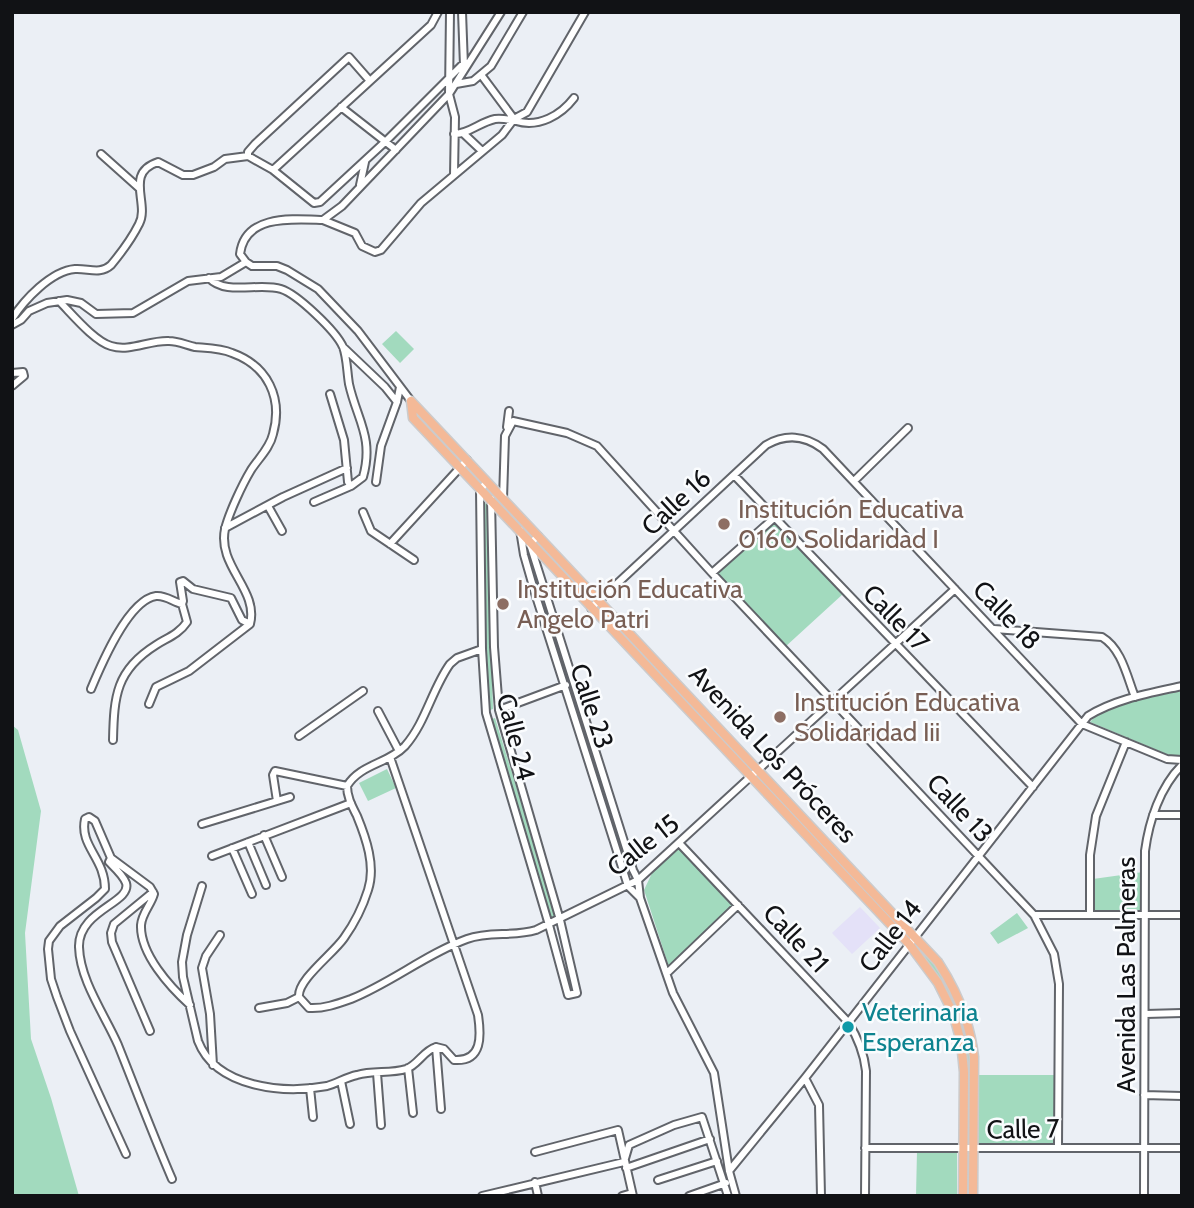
<svg xmlns="http://www.w3.org/2000/svg" width="1194" height="1208" font-family="Cabin,sans-serif">
	<rect width="100%" height="100%" fill="#ebeff5"/>
	<!-- commercial -->
	<path fill="#e4e1f8" d="M860,907l20,21 -28,26 -20,-21z"/>
	<!-- green -->
	<path fill="#a2dabe" d="M396,331l18,18 -14,14 -18,-19z
		M479,500l8,4 6,205 -6,2z
		M774,522l69,72 -58,53 -70,-73z
		M574,685l57,186 -3,1 -60,-185z
		M1182,691v66l-13,-2 -79,-33c16,-20 67,-26 92,-31z
		M495,718l62,200 -6,2 -62,-200z
		M12,725l6,5 23,81 -16,122 6,106 20,59 28,98h-67z
		M387,769l9,19 -28,13 -9,-18z
		M678,847l57,58 -66,62 -25,-77 9,-19z
		M1143,872v38h-50v-31z
		M1017,913l11,15 -30,16 -8,-11z
		M915,940c30,33 51,73 56,117 3,28 0,59 0,88l-5,2v-89l-10,-43 -43,-70z
		M977,1075h79l-1,70 -79,1z
		M917,1151h40v45h-41z"/>
	<g fill="none" stroke-linecap="round" stroke-linejoin="round">
		<!-- minor casing -->
		<g stroke="#61646a" stroke-width="10">
			<path id="minor" d="M450,12l-1,82 6,23 -1,58
				M462,12l2,54
				M482,76l32,43
				M370,81l-21,-24 -94,87 -7,8v4l25,14 41,33 6,-1 66,-61 78,-78
				M456,84l17,-3 18,-15 32,-54
				M341,107l55,43
				M454,134c15,0 26,-12 41,-15 8,-1 15,1 21,2 23,7 45,-6 58,-23
				M464,134l18,17
				M101,154l38,34
				M273,170l158,-145 7,-13
				M360,185l5,-23
				M323,220l32,13 7,13 13,6 6,-2 40,-47 81,-68 12,-16 13,-7 58,-100
				M246,262l-6,-8c5,-40 53,-35 83,-34l19,-14 107,-112 52,-82
				M246,262l6,4h25l10,4 31,19 40,42 53,70
				M209,278c17,18 50,4 72,11 16,5 55,42 62,58 4,10 4,25 6,37 8,36 25,53 14,93l-12,9 -3,-4 -4,-42 -14,-46
				M59,301c13,13 35,40 52,45 19,6 38,-6 58,-5 9,0 17,4 26,6 12,1 26,1 37,6 36,13 51,45 41,81 -3,14 -15,25 -22,36 -9,15 -22,43 -26,59 -8,37 34,61 25,95l-61,47 -33,16 -7,17
				M12,319c12,-19 39,-48 63,-50 13,-1 25,6 36,-4 10,-12 21,-27 28,-41 11,-20 -15,-51 19,-62l25,13h10l21,-8 11,-8 23,-3
				M12,325l9,-5 8,-9 18,-8 20,-3 14,3 15,11 37,-1 55,-32 33,-4 25,-15
				M343,347l42,40 12,15
				M12,373l11,-1 1,4 -12,10
				M507,427l2,-16
				M734,475l299,312
				M854,481l54,-53
				M376,482l5,-36 16,-44 3,-15
				M487,482l-7,8 2,159 4,64 63,212 19,70 9,-2 -17,-73 -61,-210 -5,-63 -3,-148
				M503,499l2,-63 8,-15 54,12 30,13 115,127 322,342 20,39 5,30 -1,163
				M314,502l37,-16
				M268,506l14,25
				M363,512l8,19 43,29
				M225,528l58,-31 64,-29
				M520,530l4,25 10,35 94,296 12,12
				M538,536l-8,8 103,326 5,10 2,18 33,95 41,80 15,98 7,25
				M390,544l77,-84
				M712,573l62,-55
				M591,608l175,-163c19,-11 39,-10 57,4l259,275 85,35 15,1
				M994,629l108,8c20,12 25,40 33,60
				M482,649l-25,9 -7,6c-18,25 -24,58 -45,82 -17,18 -45,18 -58,40 0,11 5,20 10,30 9,22 19,50 11,74 -5,16 -14,34 -24,48 -11,16 -47,42 -45,59l10,11c14,1 28,-4 42,-9 40,-16 75,-45 116,-60 22,-8 46,-2 69,-9l102,-50 317,-291
				M91,689c10,-24 37,-89 65,-93 10,-1 17,6 26,8l1,-3 -3,-19 3,-1 10,8 38,9 11,22 8,4
				M499,710l67,-25
				M378,711l21,40
				M299,736l64,-45
				M113,740c1,-44 3,-70 43,-95 11,-7 23,-11 31,-23l-5,-18
				M277,801l-4,-26 2,-4 72,15
				M1153,815h29
				M202,824l88,-27
				M264,835l18,42
				M248,842l18,43
				M680,844l168,178c10,16 16,30 18,49l-1,125
				M232,848l20,46
				M212,856l139,-53
				M111,858l-16,-37 -6,-4 -4,2c-6,27 20,39 20,70l-9,9 -36,28 -11,15 -1,8 3,30 6,18 13,34 56,123
				M202,886l-15,49 -5,27 1,15 15,64c18,47 86,53 129,45 10,-3 20,-9 30,-11 16,-5 33,-1 49,-6 12,-4 17,-18 30,-22l8,2 10,11c29,2 27,-25 24,-45l-88,-258
				M1090,914v-59l6,-39 30,-74
				M1034,915h148
				M667,973l71,-68
				M259,1008l28,-5 12,-6
				M1146,1014l36,-1
				M150,1031l-38,-89 -1,-9 3,-9 39,-32
				M436,1047l5,62
				M213,1065l-3,-51 -8,-46 4,-12 14,-21
				M408,1068l5,45
				M377,1073l4,52
				M805,1078l14,27 2,91
				M341,1081l9,43
				M310,1088l3,29
				M1144,1095l38,1
				M865,1148h317
				M535,1152l83,-22 15,66
				M626,1168l84,-29
				M729,1171l76,-93 283,-362c27,-17 62,-23 94,-30
				M172,1179c-19,-44 -36,-89 -54,-134 -13,-30 -38,-64 -39,-98 -1,-37 53,-44 47,-64 -3,-8 -11,-15 -17,-21l2,-4 39,29 4,7c-3,11 -12,19 -13,31 -1,29 29,62 49,80
				M658,1180l59,-19
				M535,1182l3,14
				M482,1196l142,-34 5,-17 45,-20 28,-8 26,79
				M622,1196l10,-3
				M689,1196l37,-13
				M1144,1196l1,-345c4,-30 15,-64 37,-86"/>
		</g>
		<!-- major casing -->
		<g stroke="#cbcbcc" stroke-width="11">
			<path id="major" d="M411,401l527,561c19,29 32,60 36,95l-1,139
				M411,401l2,17 496,526 29,39 15,30 8,29 3,30 -1,124"/>
		</g>
		<!-- minor -->
		<use href="#minor" stroke="#fff" stroke-width="6"/>
		<!-- major -->
		<use href="#major" stroke="#f4b997" stroke-width="8"/>
	</g>
	<!-- markers -->
	<g fill="#8d6e63" stroke="#fafcfe" stroke-width="2.5">
		<circle cx="724" cy="524" r="7"/>
		<circle cx="503" cy="604" r="7"/>
		<circle cx="780" cy="717" r="7"/>
	</g>
	<circle fill="#0f9aa8" stroke="#fafcfe" stroke-width="2.5" cx="848" cy="1027" r="7"/>
	<g text-anchor="middle" dominant-baseline="central" stroke-width="5" stroke-linejoin="round" paint-order="stroke">
		<!-- street labels -->
		<g font-size="26" fill="#111215" stroke="#fafcfe">
			<text transform="translate(676 502) rotate(-43)">Calle 16</text>
			<text transform="translate(1007 615) rotate(46)">Calle 18</text>
			<text transform="translate(896 618) rotate(46)">Calle 17</text>
			<text transform="translate(592 706) rotate(72)">Calle 23</text>
			<text transform="translate(516 737) rotate(76)">Calle 24</text>
			<text transform="translate(773 754) rotate(47)">Avenida Los Próceres</text>
			<text transform="translate(960 808) rotate(47)">Calle 13</text>
			<text transform="translate(643 845) rotate(-38)">Calle 15</text>
			<text transform="translate(890 936) rotate(-52)">Calle 14</text>
			<text transform="translate(796 938) rotate(47)">Calle 21</text>
			<text transform="translate(1126 975) rotate(-90)">Avenida Las Palmeras</text>
			<text transform="translate(1023 1129) rotate(-1)">Calle 7</text>
		</g>
		<!-- education labels -->
		<g font-size="26" fill="#785e54" stroke="#fafcfe" text-anchor="start">
			<text x="738" y="509">Institución Educativa<tspan x="738" dy="30">0160 Solidaridad I</tspan></text>
			<text x="517" y="589">Institución Educativa<tspan x="517" dy="30">Angelo Patri</tspan></text>
			<text x="794" y="702">Institución Educativa<tspan x="794" dy="30">Solidaridad Iii</tspan></text>
		</g>
		<!-- culture labels -->
		<g font-size="26" fill="#0d838f" stroke="#fafcfe" text-anchor="start">
			<text x="862" y="1012">Veterinaria<tspan x="862" dy="30">Esperanza</tspan></text>
		</g>
	</g>
	<!-- border -->
	<rect width="1194" height="1208" fill="none" stroke="#111215" stroke-width="28"/>
</svg>
